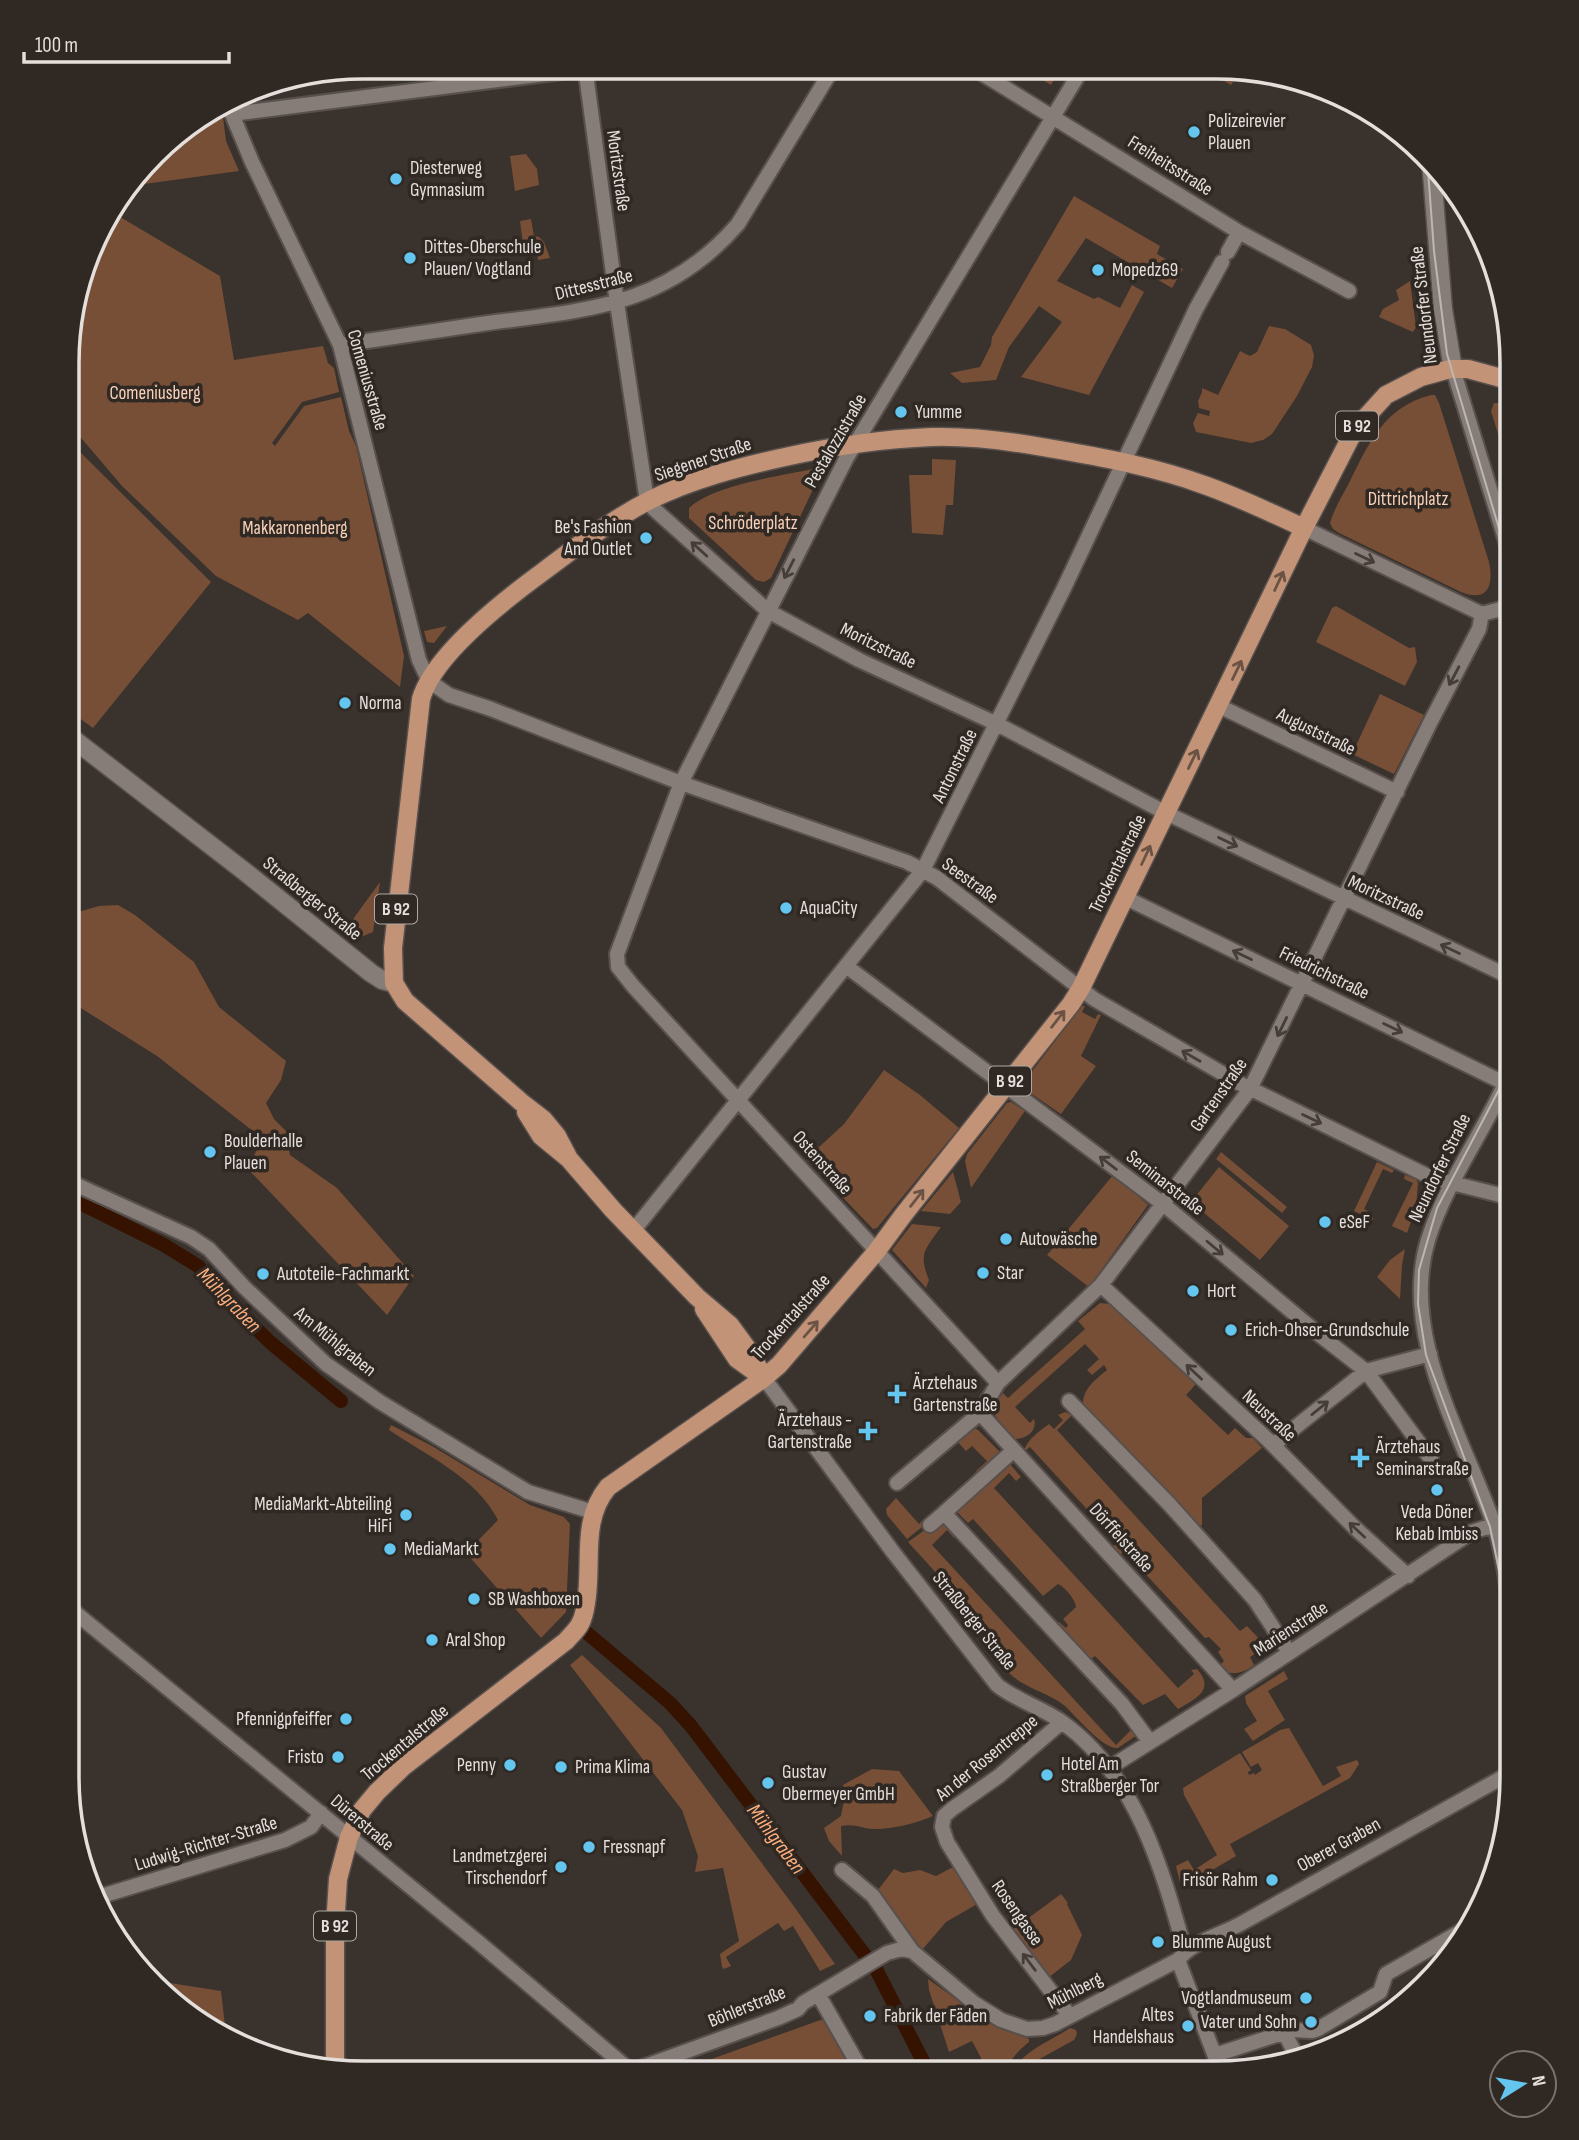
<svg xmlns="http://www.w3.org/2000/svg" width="1579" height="2140" font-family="'Sofia Sans Condensed',sans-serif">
	<rect width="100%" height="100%" fill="#3a322d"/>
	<!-- green -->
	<path fill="#774e36" d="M1023,68l37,1 -9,16z
		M1213,69h28l-10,16 -14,-8z
		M222,109l4,32 13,30 -109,15 38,-46z
		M526,154l11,15 2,16 -24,6 -5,-35z
		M1074,196l86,50 -3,8 26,15 -11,19 -86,-50 -29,43 37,18 4,-2 22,11 12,-23 12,7 -55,103 -68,-18 41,-55 -23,-16 -30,41 -13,33 -34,3 -12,-10 30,-6 11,-22 1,-8z
		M110,211l110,65 14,84 89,-14 5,17 6,5 5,24 -37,10 -30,41 3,3 29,-40 37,-9 8,34 7,15 48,210 -4,31 -92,-74 -10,7 -82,-44 -94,-90 -40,-47 -13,-11v-104l37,-109z
		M531,219l3,17 5,1 5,5 6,16 -12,2 -2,-13 -13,-3 -3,-23z
		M1410,281l6,46 -3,5 -34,-15 4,-8 16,-9 -3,-10z
		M1269,326l16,3 26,16 3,10 -2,12 -15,29 -25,38 -9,6 -12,3 -55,-11 -3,-9 5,-10 11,3 1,-5 -11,-3 -1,-7 4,-9v-4l16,7 22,-44 10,5 7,-4z
		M1431,395h4l4,8 50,159c5,23 -1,41 -28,30l-122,-59 -6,-4 -3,-6c4,-14 12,-27 19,-40 20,-40 35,-76 82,-88z
		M1494,403h8l10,4v9l-10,19 10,45 -21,-69z
		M69,441l142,141 -118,146 -25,-18z
		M932,459l24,1 -3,45h-7l-3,30 -31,-2 -3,-58h23z
		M813,469l5,5 -1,7 -46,97 -7,4 -8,-2 -67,-62v-10c24,-23 91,-32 124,-39z
		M1336,606l73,42 6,-1 2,15 -12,24 -89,-44 16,-34z
		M447,626l-13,17 -7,-1 -3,-11z
		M1380,694l44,21 -30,59 -42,-20z
		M380,882l-7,50 -12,5 -13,-11z
		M118,905l17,10 59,47 25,45 67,54 -5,19 -15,23 8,16 12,12 4,24 47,33 77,88 -27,39 -140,-147 16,-29 -106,-83 -89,-56v-85l31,-9z
		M1082,1006h3l-3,6 13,7 3,-5 3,1 -20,41 15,10 -35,48 -35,-24 -3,-7z
		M884,1070l36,25 39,33 -82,100 -4,1 -67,-70 38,-35z
		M1011,1102l14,9 -54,77 -6,-27 2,-7 40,-51z
		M1221,1152l66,55 -5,6 -66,-54z
		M1377,1162l17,8 -2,3 -9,-4 -19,40 9,5v6l-19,-9z
		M1219,1167l70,59 -29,34 -69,-58z
		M953,1172l8,30 -11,12 -29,-3z
		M1113,1175l35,30 -59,82 -42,-32z
		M1405,1175l11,4 2,4 -2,25 -9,25 -15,-7 21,-43 -9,-4z
		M912,1224l29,3c-16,23 -23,26 -12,53l-3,8 -34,-38z
		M1405,1249l-3,16 -2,34 -23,-22 13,-17z
		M1100,1303l10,1 87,79 -11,12 42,40 7,-7 11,10h7l9,10 -60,50v27l-5,4 -114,-122c-1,-18 11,-26 24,-37l-3,-5 -12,10 -5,-5 12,-11 -14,-15 -70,63 15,16 4,-4c4,13 -10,21 -22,20l-17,-24 3,-15 5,-7 5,5 77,-69 -7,-8z
		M1065,1412l7,3 -15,15 183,201 7,-5 18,19 10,-10 -1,7 -24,15 4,8c-10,8 -25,13 -35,1l5,-5 -6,-9 3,-3 -12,-12 -4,1 -79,-85 -7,1 -5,-3 -1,-4 4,-5 -87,-95 -7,5c5,-13 15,-20 26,-28l5,5 9,-9 -5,-5z
		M391,1425l41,21 98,59 34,12 6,7 -4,88 -25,26 -75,-85 32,-33c-22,-43 -71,-64 -109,-90z
		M972,1427l6,3 23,23 -22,23 -3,-5 11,-10 -15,-15 -6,5 -12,-13z
		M1009,1463l12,14 -5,4 -7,-8 -15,15 184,200 16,-14 -3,-4 6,-1c19,21 -2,30 -19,40l-13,-15 -22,11 -48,-49 -9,7 -33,-36 6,-5 7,6 2,-3 -5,-6 13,-12c-1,-8 -11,-20 -18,-23l-15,12 -70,-77 -5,4 -12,-12z
		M896,1498l23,26 5,-5 3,4 -20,16 -20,-24 -1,-6z
		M940,1526h7l10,9 -3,3 -7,-8 -15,15 184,200 16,-16 5,6 -19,13c-16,1 -41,-31 -53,-42 -17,-14 -39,-17 -55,-32 -26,-25 -43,-59 -63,-87 -11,-16 -26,-30 -39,-45l18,-13z
		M582,1655l79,73 132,177 42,59 -15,7 -27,-45 -9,5 -6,-8 -52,34 5,9 -7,3 -2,-2 -2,-13 19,-13 -16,-73 -28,4 3,-16 -16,-46 -112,-145z
		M1284,1671l4,8 -20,12 17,29 -32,21 -9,-12 13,-8 -11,-18 -1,-7z
		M1289,1728l34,58 18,-10 -5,-9 21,-7 2,4 -9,14 -120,66 6,12 -32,19 -24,7 -4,-16 12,-6 6,10 23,-15 -33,-60 -1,-7 57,-35 11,17 -3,2 1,3 5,-2 1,2 7,-5 -4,-7 -7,4 -9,-15 38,-22z
		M872,1769l27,2 34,45c-15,7 -41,13 -57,13 -14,0 -20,-6 -35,-3l1,30 -13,-15 -5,-13 17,-12 3,-16 -1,-15z
		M955,1866l24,37 -33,19 -24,28 -44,-60 16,-21 9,4 17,-3 16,6z
		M1061,1894l7,9 -1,1 15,31 -11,25 -23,18 -37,-47z
		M928,1979l63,45 38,15v3c-11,9 -19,17 -24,31h-16l-17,-32 -23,11 -20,-62z
		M151,1980l70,11 5,43 -28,-11 -49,-42z
		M826,2018l29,54h-165l2,-6z
		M1070,2028l6,2 1,4 -3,6 -38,21 -7,12h-18c14,-24 37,-30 59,-45z"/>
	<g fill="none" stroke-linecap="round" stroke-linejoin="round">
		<!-- canal -->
		<path stroke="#361300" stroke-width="14" d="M68,1197l96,48 34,21 38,43 35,34 70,58
			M587,1633l83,70 21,23 186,245 52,102"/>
		<!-- street casing -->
		<g stroke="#58504d" stroke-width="18">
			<path id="street" d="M585,67l32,236 30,198 7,8 114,102 91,49 138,64 169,89 346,165
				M973,68l266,164 110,59
				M230,104l2,10 20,48 88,183 79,315 10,21 20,14 42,14 190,74 226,79 30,16 157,121 145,84 193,95 80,20
				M232,114l353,-45
				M1228,252l11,-20
				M340,345c49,-7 98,-15 148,-22 100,-13 179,-17 250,-99l95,-156
				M1453,369l59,192
				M1304,528l178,86 30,-8
				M1219,706l178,86
				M1126,898l380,186
				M846,966l317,238 158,132 45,35 65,88
				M68,1181l123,56 18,12 36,39 81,76 54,38 148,90 65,20
				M633,1231l290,-361 141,-282 132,-279 26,-47
				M1101,1285l166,154 87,88 54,49
				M764,1378l129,174 104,133c20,16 44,22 65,37 74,53 100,146 123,229
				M998,1383l-365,-397 -15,-19 -1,-13 64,-171 165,-324 236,-390
				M1069,1401l101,104 85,95 34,52
				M980,1413l253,277
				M1273,1445l93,-74 64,-17
				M1014,1450l-70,63 178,191 28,38
				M897,1483l83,-70 18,-30 103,-98 149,-196 181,-368 48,-92 3,-15
				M930,1525l14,-12
				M67,1606l411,336 154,130
				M1512,1614c-6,-29 -8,-61 -18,-89 -30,-87 -95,-190 -66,-285 19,-61 60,-113 84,-172
				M1062,1722l-63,54 -47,33 -8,7 -2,11 5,15 46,74 77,100
				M1109,1768l124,-78 239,-158 12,-4 28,-2
				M842,1870l31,26 39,55 62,52 27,17 26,9 16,-1 12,-4 123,-64c15,-19 43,-25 64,-37 90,-50 179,-101 270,-151
				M95,1898l190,-58 26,-13 10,-14
				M1178,1960l43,112
				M818,1994l45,79
				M1284,2032l12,23
				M1215,2055l77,-25 20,1 6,-2 62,-37 6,-18 84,-48
				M629,2072l149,-54 20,-9 5,-6 84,-50 14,-4 11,2"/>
		</g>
		<!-- secondary casing -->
		<g stroke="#58504d" stroke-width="21">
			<path id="secondary" d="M1431,161l12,148 10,60
				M68,735l176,136 127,102 11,7 12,3"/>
		</g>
		<!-- primary casing -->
		<g stroke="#58504d" stroke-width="21">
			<path id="primary" d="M526,1112l15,24 28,23 44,51 84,87 33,28 19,26 15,27
				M569,1159l-12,-23 -14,-17 -22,-17 -116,-101 -11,-18 -1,-35 28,-249c13,-45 86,-101 123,-128 33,-25 69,-52 106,-71 43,-21 89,-33 135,-43 49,-11 97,-18 147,-20 38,-1 78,4 116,11 53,9 108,19 159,38 33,12 65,27 97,42
				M704,1309l33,50 25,18
				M335,2071v-144l3,-48 11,-42 13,-27 15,-18 26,-25 163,-126c5,-6 11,-11 14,-17 4,-7 5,-14 6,-21 7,-40 -6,-82 22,-116l156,-109 15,-13 97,-113 28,-38 167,-210 10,-16 223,-460 51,-99 31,-34 35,-18 29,-8h18l44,12"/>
		</g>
		<!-- street -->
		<use href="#street" stroke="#867d78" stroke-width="14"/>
		<!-- secondary -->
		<use href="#secondary" stroke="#867d78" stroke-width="18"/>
		<!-- primary -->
		<use href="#primary" stroke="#c39377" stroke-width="18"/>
		<!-- tram -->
		<path stroke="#bdb7b4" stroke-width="2" d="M1427,157l7,94 13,103 65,218
			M1512,1632l-22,-105 -64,-172 -8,-51 1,-34 18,-62 66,-126 9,-23"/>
	</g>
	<!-- one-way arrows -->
	<defs><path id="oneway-shaft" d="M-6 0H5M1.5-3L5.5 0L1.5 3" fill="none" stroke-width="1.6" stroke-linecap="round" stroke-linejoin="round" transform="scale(1.75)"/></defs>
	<g stroke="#453d38">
		<use href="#oneway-shaft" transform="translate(699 549) rotate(-138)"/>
		<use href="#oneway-shaft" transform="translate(1365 558) rotate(26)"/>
		<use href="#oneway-shaft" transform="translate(789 569) rotate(117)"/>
		<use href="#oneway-shaft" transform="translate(1454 676) rotate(118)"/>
		<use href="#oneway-shaft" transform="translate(1228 842) rotate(26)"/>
		<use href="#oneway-shaft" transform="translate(1450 949) rotate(-155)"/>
		<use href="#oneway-shaft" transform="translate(1242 955) rotate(-154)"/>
		<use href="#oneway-shaft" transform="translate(1282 1027) rotate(116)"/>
		<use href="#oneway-shaft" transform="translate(1393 1028) rotate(26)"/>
		<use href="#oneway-shaft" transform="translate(1191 1056) rotate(-150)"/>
		<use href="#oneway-shaft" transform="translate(1312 1119) rotate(26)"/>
		<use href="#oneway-shaft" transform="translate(1108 1163) rotate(-143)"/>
		<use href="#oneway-shaft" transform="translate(1215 1248) rotate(40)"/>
		<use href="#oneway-shaft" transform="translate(1194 1372) rotate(-137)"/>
		<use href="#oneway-shaft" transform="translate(1320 1408) rotate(-39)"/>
		<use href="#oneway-shaft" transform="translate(1357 1530) rotate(-137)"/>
		<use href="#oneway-shaft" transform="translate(1029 1962) rotate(-127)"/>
	</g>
	<g stroke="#6a5345">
		<use href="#oneway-shaft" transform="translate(1279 581) rotate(-65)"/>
		<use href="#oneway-shaft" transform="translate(1237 670) rotate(-64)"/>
		<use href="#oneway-shaft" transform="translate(1193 759) rotate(-64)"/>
		<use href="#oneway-shaft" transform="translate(1146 855) rotate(-65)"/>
		<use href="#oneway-shaft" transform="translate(1058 1019) rotate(-52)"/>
		<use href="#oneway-shaft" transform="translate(917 1198) rotate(-52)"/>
		<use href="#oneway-shaft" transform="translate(811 1329) rotate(-49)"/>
	</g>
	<!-- markers -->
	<g fill="#64c5ee" stroke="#2f2823" stroke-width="2.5">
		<circle cx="1194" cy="132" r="7"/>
		<circle cx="396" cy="179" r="7"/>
		<circle cx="410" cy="258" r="7"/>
		<circle cx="1098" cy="270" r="7"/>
		<circle cx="901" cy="412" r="7"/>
		<circle cx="646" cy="538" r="7"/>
		<circle cx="345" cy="703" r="7"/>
		<circle cx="786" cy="908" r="7"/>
		<circle cx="210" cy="1152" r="7"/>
		<circle cx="1325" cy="1222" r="7"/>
		<circle cx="1006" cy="1239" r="7"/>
		<circle cx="983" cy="1273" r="7"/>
		<circle cx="263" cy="1274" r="7"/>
		<circle cx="1193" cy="1291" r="7"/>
		<circle cx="1231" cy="1330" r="7"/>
		<path d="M893.5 1383.5h7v7h7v7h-7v7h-7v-7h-7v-7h7z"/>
		<path d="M864.5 1420.5h7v7h7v7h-7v7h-7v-7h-7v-7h7z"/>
		<path d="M1356.5 1447.5h7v7h7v7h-7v7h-7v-7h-7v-7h7z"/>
		<circle cx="1437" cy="1490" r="7"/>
		<circle cx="406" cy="1515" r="7"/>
		<circle cx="390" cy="1549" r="7"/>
		<circle cx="474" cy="1599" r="7"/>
		<circle cx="432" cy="1640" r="7"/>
		<circle cx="346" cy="1719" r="7"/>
		<circle cx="338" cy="1757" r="7"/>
		<circle cx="510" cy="1765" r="7"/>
		<circle cx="561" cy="1767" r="7"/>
		<circle cx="1047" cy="1775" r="7"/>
		<circle cx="768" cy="1783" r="7"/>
		<circle cx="589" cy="1847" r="7"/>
		<circle cx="561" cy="1867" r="7"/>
		<circle cx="1272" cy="1880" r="7"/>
		<circle cx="1158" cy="1942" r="7"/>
		<circle cx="1306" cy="1998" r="7"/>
		<circle cx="870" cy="2016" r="7"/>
		<circle cx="1311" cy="2022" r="7"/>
		<circle cx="1188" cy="2026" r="7"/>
	</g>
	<g text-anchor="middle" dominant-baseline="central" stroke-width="7" stroke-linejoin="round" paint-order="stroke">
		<!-- shield labels -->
		<g fill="#2f2823" stroke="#aea8a4" stroke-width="2">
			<rect x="1336" y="411.5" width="42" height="29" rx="5"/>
			<rect x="375" y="894.5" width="42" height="29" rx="5"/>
			<rect x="989" y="1066.5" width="42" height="29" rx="5"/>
			<rect x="314" y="1911.5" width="42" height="29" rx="5"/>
		</g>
		<g font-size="18" font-weight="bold" fill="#e5dfdc">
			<text x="1357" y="426">B 92</text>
			<text x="396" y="909">B 92</text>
			<text x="1010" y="1081">B 92</text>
			<text x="335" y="1926">B 92</text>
		</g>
		<!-- poi labels -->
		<g font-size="19" fill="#e5dfdc" stroke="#2f2823" text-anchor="start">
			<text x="1208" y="121">Polizeirevier<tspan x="1208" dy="22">Plauen</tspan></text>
			<text x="410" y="168">Diesterweg<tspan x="410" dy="22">Gymnasium</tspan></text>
			<text x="424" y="247">Dittes-Oberschule<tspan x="424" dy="22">Plauen/ Vogtland</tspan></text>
			<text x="1112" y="270">Mopedz69</text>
			<text x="915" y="412">Yumme</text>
			<text x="632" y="527" text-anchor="end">Be's Fashion<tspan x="632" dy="22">And Outlet</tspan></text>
			<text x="359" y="703">Norma</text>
			<text x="800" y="908">AquaCity</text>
			<text x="224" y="1141">Boulderhalle<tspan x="224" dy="22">Plauen</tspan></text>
			<text x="1339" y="1222">eSeF</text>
			<text x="1020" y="1239">Autowäsche</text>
			<text x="997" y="1273">Star</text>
			<text x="277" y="1274">Autoteile-Fachmarkt</text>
			<text x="1207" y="1291">Hort</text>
			<text x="1245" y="1330">Erich-Ohser-Grundschule</text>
			<text x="913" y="1383">Ärztehaus<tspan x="913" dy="22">Gartenstraße</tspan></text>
			<text x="852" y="1420" text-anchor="end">Ärztehaus -<tspan x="852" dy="22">Gartenstraße</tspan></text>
			<text x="1376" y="1447">Ärztehaus<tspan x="1376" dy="22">Seminarstraße</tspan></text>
			<text x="392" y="1504" text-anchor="end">MediaMarkt-Abteiling<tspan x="392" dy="22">HiFi</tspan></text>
			<text x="1437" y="1512" text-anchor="middle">Veda Döner<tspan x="1437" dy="22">Kebab Imbiss</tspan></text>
			<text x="404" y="1549">MediaMarkt</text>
			<text x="488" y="1599">SB Washboxen</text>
			<text x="446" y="1640">Aral Shop</text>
			<text x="332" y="1719" text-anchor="end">Pfennigpfeiffer</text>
			<text x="324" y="1757" text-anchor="end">Fristo</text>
			<text x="1061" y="1764">Hotel Am<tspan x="1061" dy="22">Straßberger Tor</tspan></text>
			<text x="496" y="1765" text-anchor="end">Penny</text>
			<text x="575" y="1767">Prima Klima</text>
			<text x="782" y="1772">Gustav<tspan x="782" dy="22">Obermeyer GmbH</tspan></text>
			<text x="603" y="1847">Fressnapf</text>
			<text x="547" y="1856" text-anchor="end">Landmetzgerei<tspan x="547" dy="22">Tirschendorf</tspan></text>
			<text x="1258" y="1880" text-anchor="end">Frisör Rahm</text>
			<text x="1172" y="1942">Blumme August</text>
			<text x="1292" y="1998" text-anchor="end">Vogtlandmuseum</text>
			<text x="1174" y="2015" text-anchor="end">Altes<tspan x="1174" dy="22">Handelshaus</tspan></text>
			<text x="884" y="2016">Fabrik der Fäden</text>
			<text x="1297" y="2022" text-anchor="end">Vater und Sohn</text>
		</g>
		<!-- street labels -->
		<g font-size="19" fill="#e5dfdc" stroke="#2f2823">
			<text transform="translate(1170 166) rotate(32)">Freiheitsstraße</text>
			<text transform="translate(618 171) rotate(82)">Moritzstraße</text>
			<text transform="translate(594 285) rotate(-14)">Dittesstraße</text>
			<text transform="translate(1424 305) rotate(-97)">Neundorfer Straße</text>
			<text transform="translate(367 380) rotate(74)">Comeniusstraße</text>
			<text transform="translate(836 441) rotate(-60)">Pestalozzistraße</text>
			<text transform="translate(703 460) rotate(-19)">Siegener Straße</text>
			<text transform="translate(878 646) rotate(26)">Moritzstraße</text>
			<text transform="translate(1316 732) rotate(26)">Auguststraße</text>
			<text transform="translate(955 766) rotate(-64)">Antonstraße</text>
			<text transform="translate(1118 864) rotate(-64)">Trockentalstraße</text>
			<text transform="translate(970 881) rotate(36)">Seestraße</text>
			<text transform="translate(1386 898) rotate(25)">Moritzstraße</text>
			<text transform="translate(312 899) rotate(39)">Straßberger Straße</text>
			<text transform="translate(1324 973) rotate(26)">Friedrichstraße</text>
			<text transform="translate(1219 1095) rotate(-55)">Gartenstraße</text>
			<text transform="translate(822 1163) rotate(48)">Ostenstraße</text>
			<text transform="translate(1440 1168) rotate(-64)">Neundorfer Straße</text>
			<text transform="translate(1165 1183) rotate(38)">Seminarstraße</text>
			<text transform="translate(791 1317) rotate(-48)">Trockentalstraße</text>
			<text transform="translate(335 1342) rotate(39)">Am Mühlgraben</text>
			<text transform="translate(1269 1416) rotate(43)">Neustraße</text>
			<text transform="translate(1121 1538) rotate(48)">Dörffelstraße</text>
			<text transform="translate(974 1621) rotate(51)">Straßberger Straße</text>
			<text transform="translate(1291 1629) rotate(-33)">Marienstraße</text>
			<text transform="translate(405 1743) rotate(-40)">Trockentalstraße</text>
			<text transform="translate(987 1758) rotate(-39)">An der Rosentreppe</text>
			<text transform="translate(362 1823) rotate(40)">Dürerstraße</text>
			<text transform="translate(206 1844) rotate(-17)">Ludwig-Richter-Straße</text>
			<text transform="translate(1339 1845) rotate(-29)">Oberer Graben</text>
			<text transform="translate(1017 1913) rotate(55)">Rosengasse</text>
			<text transform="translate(1075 1991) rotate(-27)">Mühlberg</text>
			<text transform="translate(747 2007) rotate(-22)">Böhlerstraße</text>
		</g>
		<!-- park labels -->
		<g font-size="19" fill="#f9d1b9" stroke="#2f2823">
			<text x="155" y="393">Comeniusberg</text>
			<text x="1408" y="499">Dittrichplatz</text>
			<text x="753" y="523">Schröderplatz</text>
			<text x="295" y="528">Makkaronenberg</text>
		</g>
		<!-- water labels -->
		<g font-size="21" font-style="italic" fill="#feaf7f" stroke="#2f2823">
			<text transform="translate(229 1300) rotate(46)">Mühlgraben</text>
			<text transform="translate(776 1839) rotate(53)">Mühlgraben</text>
		</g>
	</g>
	<!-- crop -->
	<path d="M0 0H1579V2140H0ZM363 79H1216A284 284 0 0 1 1500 363V1777A284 284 0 0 1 1216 2061H363A284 284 0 0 1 79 1777V363A284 284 0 0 1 363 79Z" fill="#2f2823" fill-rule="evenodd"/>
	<path fill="none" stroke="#e5dfdc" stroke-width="3.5" d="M363 79H1216A284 284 0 0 1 1500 363V1777A284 284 0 0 1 1216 2061H363A284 284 0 0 1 79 1777V363A284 284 0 0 1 363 79Z"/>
	<!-- north arrow -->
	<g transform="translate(1523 2084) rotate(79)"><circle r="33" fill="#2f2823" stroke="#78716d" stroke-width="2"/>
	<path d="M0-5L12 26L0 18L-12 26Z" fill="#64c5ee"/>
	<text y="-10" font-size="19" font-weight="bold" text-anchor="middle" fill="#e5dfdc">N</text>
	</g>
	<!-- scale -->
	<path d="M24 52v10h205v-10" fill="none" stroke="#e5dfdc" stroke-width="3.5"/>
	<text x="35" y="52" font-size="21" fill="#e5dfdc" stroke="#2f2823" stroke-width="5" paint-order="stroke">100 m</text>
</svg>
